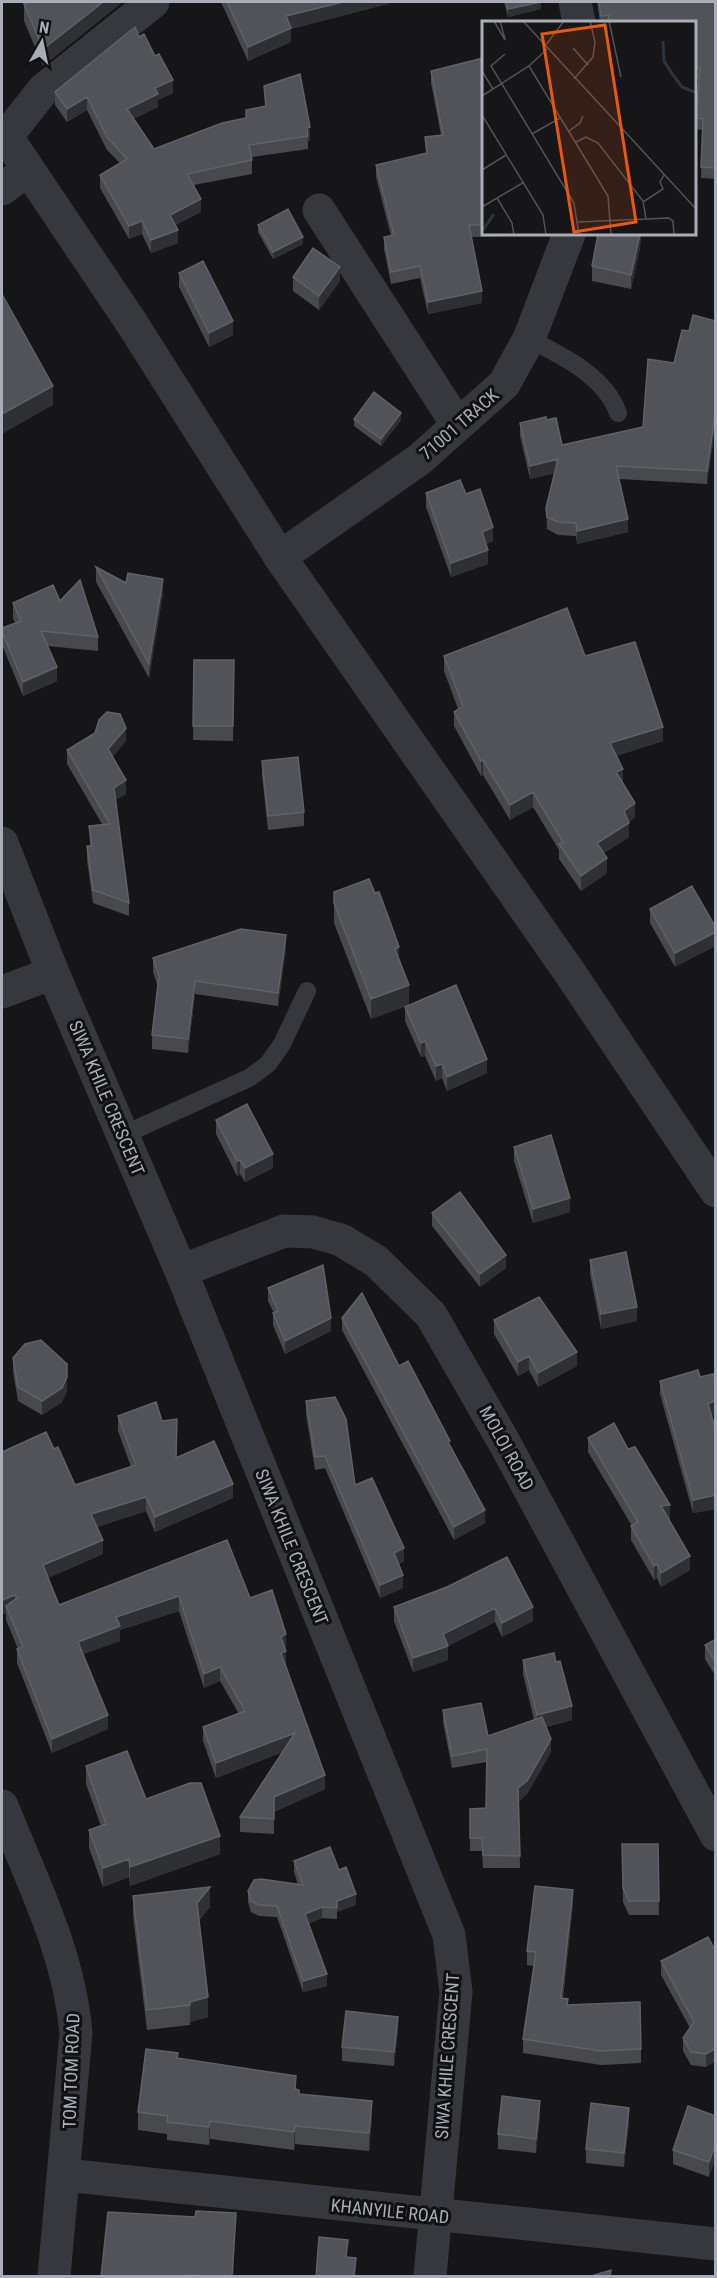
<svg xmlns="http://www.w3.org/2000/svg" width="717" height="2278" font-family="'Roboto Condensed',sans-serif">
	<rect width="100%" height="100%" fill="#161618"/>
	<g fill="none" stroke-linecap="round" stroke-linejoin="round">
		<!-- service -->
		<path stroke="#37383d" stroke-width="18" d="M529,339c32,16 76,37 89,74
			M123,1135l126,-57 19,-14 14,-20 25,-53"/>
		<!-- minor -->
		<path stroke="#37383d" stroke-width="33" d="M575,2l4,20
			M6,137l37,-47 110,-88
			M2,189l26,-19
			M319,210l138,214
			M280,557l140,-98 84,-75 25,-45 40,-105
			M2,843l51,130 128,298 268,664 7,57 -26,284
			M2,992l51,-19
			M181,1271l103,-40 29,1 28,8 35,21 55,54 73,127 212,393
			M2,1806c30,75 67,146 74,227l-22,243
			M65,2175l651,69"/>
		<!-- tertiary -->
		<path stroke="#37383d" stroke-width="33" d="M2,130l129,192 149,235 290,416 146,218"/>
	</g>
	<!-- wall -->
	<path fill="#47494d" d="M121,2v1l-78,63 -19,-45v-17z
		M221,2h174l-104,27v13l-43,19z
		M504,2h37v7l-33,8z
		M597,2h119v177l-15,-1 1,-48 -6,-1 3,-50 -5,1v-58h-94z
		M139,37l34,56 -15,7v7l-25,12 21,30 92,-31 19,-12 -1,-20 36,-12 10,66 -2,1v8l-56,8v17l-58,11 7,27 -26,13 3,18 -27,10 -9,-19 -13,5 -29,-51v-13l20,-12 -13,-13 -20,-40 -20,12 -12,-17v-13z
		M483,58v176l58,1 -70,2 11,66 -54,11 -8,-36 -29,6 -7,-35v-12l7,-1 -15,-59v-12l50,-12 -1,-16 16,-2 -10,-52v-12z
		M258,225l45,19 -30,15 -15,-27z
		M598,234h43l-1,14 -9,41 -39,-8v-15z
		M179,273l54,62 -24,12 -30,-60z
		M293,277l47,4 -21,29 -26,-19z
		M716,321v100l-9,63 -88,-5 9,53 -51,12 -1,-8 -18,-1 -11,-6 -1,-21 9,-35 -25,6 -10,-43v-13l26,-3 16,25 81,-18 46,-96z
		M354,419l47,1 -20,26 -27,-20z
		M426,493l40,1 27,47 -7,3 2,20 -37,13 -25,-70z
		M96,567l30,16 37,10 -14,85 -53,-96z
		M60,601l38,36v14l-51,-5 10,35 -34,15 -21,-51v-17l13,-5 -2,-5v-15z
		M444,656h141l78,85 -47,15 7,27 12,34 -6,5v15l-25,16 3,20 -26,18 -22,-32v-9l-26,-43 -23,13 -27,-45 -2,1 -27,-50v-14l4,-3 -14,-38z
		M194,660h40l-1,81 -40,-1z
		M126,741l-14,16 14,37 -11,6 14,103v13l-36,-13 -6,-43v-14h3l-1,-20 13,-2 -35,-60v-14z
		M262,761l42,51v14l-36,4 -6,-55z
		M334,892l65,67 10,46 -38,14 -37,-96z
		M650,909l66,19 -41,39 -25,-44z
		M286,949l-8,57 -83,-12 -7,59 -36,-4v-14l6,-48 -5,-15v-14z
		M405,1007l82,66 -40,18 -5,-13 -6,3 -11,-25 -4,1 -16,-36z
		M216,1120l57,48 -28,14 -5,-8 -3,2 -21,-42z
		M514,1147l56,65 -37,11 -19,-62z
		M432,1213l74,55 -26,19 -48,-61z
		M590,1260l47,61 -36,8 -11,-55z
		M268,1288l63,43 -46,23 -12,-29v-12h1l-6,-12z
		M342,1318l57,48 51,80 35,77 -31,17 -112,-210z
		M494,1320l83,46 -39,21 -9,-17 -11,6 -24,-42z
		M13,1358l54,6v27l-5,11 -20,13 -24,-14 -5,-29z
		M700,1377l16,5v32l-5,2 5,15v78l-23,4 -33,-119v-13z
		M306,1401l49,84 49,76 -5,3 4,24 -23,10 -55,-130 -10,2 -9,-56z
		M118,1416l44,5 14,37 57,40 -78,34 -9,-21 -49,16 6,27 -55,24 11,27 168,-65 23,58 35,50 1,17 39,124 -51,23v22l-34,-2v-15l43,-65 -67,26 -13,-37v-14l36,-13 -19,-33 -16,7 -25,-77 -59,19v11l-37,13 25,75 -56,24 -35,-90v-14h1l-12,-29v-7l-3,1 -1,-4v-158l52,-3 21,36 56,-18 -13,-36z
		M588,1438l82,81h-2l22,51 -29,17 -4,-9 -3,2 -23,-40v-14h1l-44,-74z
		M447,1587l86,34 -31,16 -7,-15 -47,24v14l-35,12 -19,-51v-14z
		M716,1639v38l-11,-18v-14z
		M523,1660l49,60 -26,7 5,25 -24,42 -8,7 1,67h-37l-1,-17h-12v-42l16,-1 1,-46 -35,6 -9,-46v-12l45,26 46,-16 -11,-46z
		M86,1766l60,33 74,55 -90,32 -1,-9 -26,10 -14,-39v-18l12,-4 -15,-42z
		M622,1844h36l1,71h-30l-6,-13z
		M294,1861l45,9 17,35 -19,7v7l-15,-1 -14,6 19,62 -24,6 -26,-75 -18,-1 -8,-4 -3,-10v-11l50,-6 -4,-13z
		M133,1896l77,11 -11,13 9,97 -18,5v3l-43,5 -14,-114z
		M573,1904l-10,95 5,6 73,44v14l-40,2 -78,-12v-14l11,-73 -7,-1v-14z
		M708,1937l-2,130 -15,-2 -8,-14v-13l7,-10 -29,-53v-14z
		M398,2031l-4,35 -52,-5v-14z
		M296,2089l3,5 73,25 -3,32 -74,-7 -1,6 -84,-11 -1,6 -42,-5v-6l-29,-4v-18z
		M540,2115l-4,38 -38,-4v-15z
		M716,2116l-7,61 -36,-13v-14z
		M629,2122l-5,45 -38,-4v-14z"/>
	<!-- shaded-wall -->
	<path fill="#2f3033" d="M103,2h18v1l-78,63v-17z
		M343,2h52l-104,27v13l-43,19v-14l38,-31z
		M541,2v7l-33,8v-8z
		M173,80v13l-15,7v7l-31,15v-13l28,-21z
		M87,97v13l-20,12v-13z
		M310,127v13l-2,1 -1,-13z
		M201,199v13l-31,16v-13z
		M142,221v13l-13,5v-13z
		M178,230v13l-27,10v-13z
		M640,234h1l-1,14 -9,41v-14z
		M303,237v7l-30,15v-7z
		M340,267v14l-21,29v-14z
		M482,291v12l-54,11v-12z
		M233,321v14l-24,12v-14z
		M53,386v19l-51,29v-20z
		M716,408v13l-9,63v-13z
		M401,413v7l-20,26v-7z
		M558,459v13l-28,7v-13z
		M628,519v13l-51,12v-13z
		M493,527v14l-11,5v-14z
		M488,550v14l-37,13v-14z
		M163,579v14l-14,85v-14z
		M57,667v14l-34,15v-14z
		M663,727v14l-53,17v-15z
		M126,728v13l-18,22v-14z
		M483,760v15l-2,1v-15z
		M623,769v14l-7,-11z
		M126,780v14l-12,7v-13z
		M533,792v15l-23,13v-15z
		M635,803v14l-8,7 2,-1v14l-32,21v-15l27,-32z
		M607,858v15l-26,18v-15z
		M716,932v14l-41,21v-14z
		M286,935v14l-8,57v-13z
		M399,947v20l-4,-18z
		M195,981v13l-7,59v-14z
		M409,985v20l-38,14v-20z
		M425,1041v15l-4,1v-14z
		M487,1059v14l-40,18v-14z
		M442,1064v14l-6,3v-15z
		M273,1154v14l-28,14v-14z
		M240,1160v14l-3,2v-15z
		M570,1198v14l-37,11v-14z
		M506,1255v13l-26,19v-13z
		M637,1307v14l-36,8v-15z
		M331,1318v13l-46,23v-13z
		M577,1352v14l-39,21v-14z
		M529,1356v14l-11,6v-14z
		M67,1377v14l-5,11 -20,13v-14z
		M716,1400v14l-8,3v-13z
		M233,1484v14l-78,34v-15z
		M716,1495v14l-23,4v-13z
		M146,1497v14l-55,18v-15z
		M670,1505v14l-9,2v-15z
		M485,1510v13l-31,17v-13z
		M103,1540v14l-60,26v-15z
		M404,1548v13l-10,5v-13z
		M690,1556v14l-29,17v-14z
		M657,1564v14l-3,2v-14z
		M403,1575v13l-23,10v-13z
		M15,1595v15l-9,-4v7l-3,1v-14z
		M179,1596v15l-59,19v11l-42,15v-14l38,-25z
		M533,1607v14l-31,16v-14z
		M495,1608v14l-47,24v14l-35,12v-14l30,-24z
		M286,1634v14l-5,-11z
		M286,1651v14l-5,2v-14z
		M220,1667v14l-16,7v-14z
		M572,1706v14l-35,9v-14z
		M108,1715v14l-56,24v-14z
		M295,1733v14l-79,31v-15z
		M551,1739v13l-24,42 -9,7v-13z
		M325,1775v14l-51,23v-15z
		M220,1836v18l-90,32v-19z
		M129,1859v18l-26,10v-19z
		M210,1887v20l-13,16v-20z
		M573,1890v14l-12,108v-14z
		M356,1894v11l-19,7v7v-18z
		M322,1907v11l-17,7v-11z
		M327,1974v12l-24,6v-11z
		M208,1997v20l-18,5v-20z
		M398,2017v14l-4,35v-14z
		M716,2048v13l-10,6v-13z
		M372,2101v18l-3,32v-18z
		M540,2101v14l-4,38v-14z
		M629,2108v14l-5,45v-14z
		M210,2121v18l-1,6v-18z
		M295,2126v18l-1,6v-18z
		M716,2143v14l-7,20v-15z
		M236,2213l-3,64h-1z"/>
	<!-- building -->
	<path fill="#525359" stroke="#5f6168" stroke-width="1.5" d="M30,2h73l-60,47 -19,-45z
		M227,2h116l-57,14 5,12 -43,19z
		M506,2h35l-33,7z
		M599,2h117v166l-15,-1 2,-48 -7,-1 4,-50h-6v-46h-86l1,-7 -8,1z
		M135,27l4,10 5,-3 11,22 4,-2 14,26 -18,8 3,6 -31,15 27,40 68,-26 24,-5v-8l20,-4 -2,-20 36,-12 10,53 -3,1 1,8 -59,9 3,15 -65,14 14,25 -31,16 8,15 -27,10 -9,-19 -13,5 -29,-51 27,-16 -20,-22 -20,-40 -20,12 -12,-17z
		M483,58v167h-14l13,66 -54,11 -8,-36 -29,6 -7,-35 10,-2 -18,-70 51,-12 -2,-16 18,-2 -12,-64z
		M288,209l15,28 -30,15 -15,-27z
		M598,234h42l-9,41 -39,-9z
		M313,248l27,19 -21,29 -26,-19z
		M203,261l30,60 -24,12 -30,-60z
		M3,296l50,90 -51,28v-117z
		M693,315l23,6v87l-9,63 -91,-5 12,53 -51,12 -1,-8 -18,-1 -11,-5 -1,-9 12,-49 -28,7 -10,-43 26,-6v3l10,-2 6,27 81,-18 5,-68 26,4 8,-33 7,1z
		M374,392l27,21 -20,26 -27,-20z
		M460,480l6,14 14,-5 13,38 -11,5 6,18 -37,13 -25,-70z
		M96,567l30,16 2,-10 35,6 -14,85z
		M80,580l18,57 -57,-6 16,36 -34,15 -21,-51v-3l19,-7 -8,-18 40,-18 7,16z
		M567,608l18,48 50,-14 28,85 -53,16 13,26 -7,3 19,31 -11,8 5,12 -32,20 10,15 -26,18 -22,-32 4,-2 -30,-50 -23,13 -27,-45 -2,1 -27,-49 9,-6 -19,-50z
		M194,660h40l-1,66h-40z
		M107,712l13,2 6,14 -18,21 18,31 -12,8 15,115 -36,-13 -6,-44h5l-3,-20 21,-2 -43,-74 28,-17 4,-13z
		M298,757l6,55 -36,4 -6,-55z
		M369,879l6,14 4,-1 9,24 11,31 -4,2 14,36 -38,14 -37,-96v-11z
		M692,886l24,42v4l-41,21 -25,-44z
		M241,929l45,6 -8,58 -83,-12 -7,58 -36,-4 7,-59 -6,-18z
		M456,985l31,74 -40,18 -5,-13 -6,2 -11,-25 -4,2 -16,-36z
		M247,1104l26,50 -28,14 -5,-8 -3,1 -21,-41z
		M551,1135l19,63 -37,11 -19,-62z
		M460,1192l46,63 -26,19 -48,-61z
		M626,1252l11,55 -36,7 -11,-54z
		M323,1265l8,53 -46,23 -12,-28 5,-2 -10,-23z
		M362,1293l37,73 9,-5 42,80 -2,1 37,68 -31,17 -112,-209z
		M539,1297l38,55 -39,21 -9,-17 -11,6 -24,-42z
		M41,1340l26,24v13l-5,11 -20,13 -24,-14 -5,-29 12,-14z
		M698,1370l2,7 13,-3 3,8v18l-8,4 8,27v64l-23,5 -33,-119z
		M335,1397l11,22 9,66 17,-7 32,70 -10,5 9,22 -23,10 -55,-129 -10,1 -9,-56z
		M156,1402l6,19 15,-2 -1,39 38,-17 19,43 -78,33 -9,-20 -55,17 12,26 -60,25 16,40 168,-65 23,58 22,-8 14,44 -5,3 5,14 -5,2 44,122 -51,22v22l-34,-2 55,-84 -79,30 -13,-36 42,-16 -25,-44 -16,7 -25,-78 -63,21 4,9 -42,16 30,73 -56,24 -35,-90 6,-2 -17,-41 11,-8 -2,-3 -12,5 -1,-5v-143l44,-20 8,17 4,-2 17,38 61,-20 -18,-49z
		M614,1423l14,26 7,-2 35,58 -9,1 29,50 -29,17 -4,-9 -3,2 -23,-40 7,-4 -50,-84z
		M507,1557l26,50 -31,16 -7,-15 -52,26 5,12 -35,12 -19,-51 53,-20z
		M716,1639v24l-11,-18z
		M554,1653l2,9 4,-1 12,45 -35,9 -14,-55z
		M481,1703l7,33 54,-19 9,22 -24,42 -9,7 2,68 -37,-1 -1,-17h-12v-29l16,-1 1,-59 -35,7 -9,-46z
		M127,1751l19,48 44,-16h11l19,53 -90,31 -1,-8 -26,9 -14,-38 17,-6 -20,-58z
		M622,1844h36l1,57h-30l-6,-13z
		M330,1847l9,23 7,-3 10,27 -19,7v7l-15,-1 -17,7 22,60 -24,7 -26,-75 -18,-1 -8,-4 -3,-10 6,-11 7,-1 42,6 -9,-24z
		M535,1886l38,4 -12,108 7,1 -1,6 73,-3 1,47 -40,2 -78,-12 13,-87 -9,-1z
		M210,1887l-13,16 11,94 -18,5v3l-43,5 -14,-114z
		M708,1937l8,15v96l-10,6 -15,-2 -8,-14 11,-16 -33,-61z
		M346,2011l52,6 -4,35 -52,-5z
		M146,2049l32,4 -1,5 119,18 -1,13 4,1v4l73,7 -3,32 -74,-7 -1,6 -84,-11 -1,6 -42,-5 1,-6 -30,-4z
		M502,2096l38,5 -4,38 -38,-5z
		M591,2103l38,5 -5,45 -38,-4z
		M688,2106l28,10v27l-7,19 -36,-12z
		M196,2211l40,2 -4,64 -45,-2 1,2h-87l7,-65 87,5z
		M319,2237l29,3 -2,17 10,1 -2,19h-38z
		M611,2270l-1,7h-22z"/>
	<g text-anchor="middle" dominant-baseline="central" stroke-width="6" stroke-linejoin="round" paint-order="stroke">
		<!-- street labels -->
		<g font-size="18" fill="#a8adb8" stroke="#111113">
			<text transform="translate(459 424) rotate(-41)">71001 TRACK</text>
			<text transform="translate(107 1098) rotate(67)">SIWA KHILE CRESCENT</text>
			<text transform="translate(507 1448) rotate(61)">MOLOI ROAD</text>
			<text transform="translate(292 1547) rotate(68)">SIWA KHILE CRESCENT</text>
			<text transform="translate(447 2056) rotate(-86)">SIWA KHILE CRESCENT</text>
			<text transform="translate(71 2071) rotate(-88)">TOM TOM ROAD</text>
			<text transform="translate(390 2211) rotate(6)">KHANYILE ROAD</text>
		</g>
	</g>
	<!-- overview -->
	<g transform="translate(482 21)">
		<rect width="214" height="214" fill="#161618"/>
		<path fill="none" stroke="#2c353c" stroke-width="3" d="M181,20l1,20 9,14 9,12 15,6M0,210l12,-17"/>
		<path fill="none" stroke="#505258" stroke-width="1.5" d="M12,0l11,19M18,0l5,18M41,0l174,189M127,0l12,56M63,25l19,-25M91,27l15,17M23,33l-14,12 83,137 5,32M47,45l79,130 3,39M0,50l11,18M92,58l19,-22 2,-15 -5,-21M0,75l47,-30 18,-17M0,94l61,100 3,20M87,110l11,-8 3,-7M50,113l28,-16M94,121l10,-5 12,6 45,58 3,18M0,149l24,-15M15,177l15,25 2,12M161,181l20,-13 -3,-7 4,-7M0,186l42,-25M96,201l91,-4 4,3 1,14"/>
		<path fill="#e8590c" fill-opacity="0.15" stroke="#e8590c" stroke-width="3" d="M123,4l31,197 -62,10 -32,-198z"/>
		<rect width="214" height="214" fill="none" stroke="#a8adb8" stroke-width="3"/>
	</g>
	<!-- border -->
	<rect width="717" height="2278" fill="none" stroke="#a8adb8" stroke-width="6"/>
	<!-- north arrow -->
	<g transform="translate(42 42) rotate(9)" stroke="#111113" stroke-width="4.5" paint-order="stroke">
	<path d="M0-4.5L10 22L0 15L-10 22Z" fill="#a8adb8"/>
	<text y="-9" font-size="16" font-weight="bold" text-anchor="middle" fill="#a8adb8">N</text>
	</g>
</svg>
